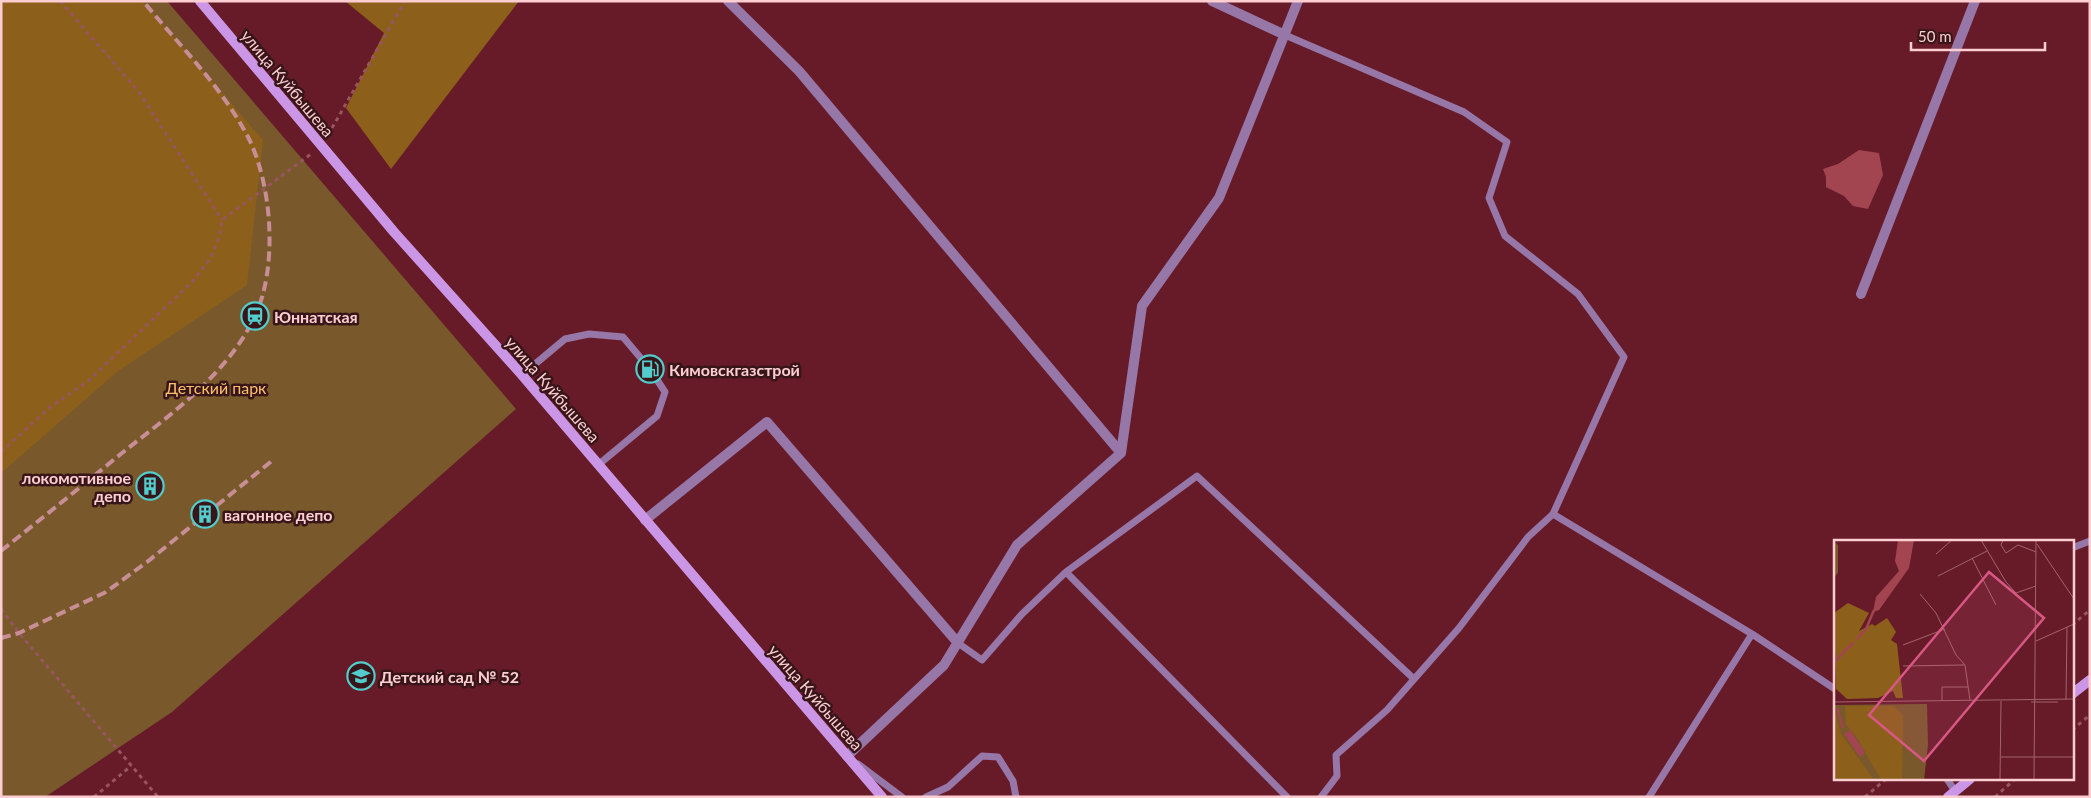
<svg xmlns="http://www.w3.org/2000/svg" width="2091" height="798" font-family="Lato,sans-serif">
	<rect width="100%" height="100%" fill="#671b29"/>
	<!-- green -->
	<path fill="#79592b" d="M1,1h166l349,408 -344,303 -127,85h-44z"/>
	<!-- forest -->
	<path fill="#8c601b" d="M1,1h141l121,139 -16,145 -129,86 -117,102z
		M345,1h174l-128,168 -45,-61 38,-75z"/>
	<!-- water -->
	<path fill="#a24551" d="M1859,150l20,3 4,22 -15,34 -15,-3 -9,-10 -18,-9v-10l-3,-8 15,-5z"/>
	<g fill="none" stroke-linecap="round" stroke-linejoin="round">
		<!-- path -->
		<path stroke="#98555f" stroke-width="3" stroke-dasharray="4 4" stroke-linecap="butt" d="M60,1l79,91 83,128
			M328,135l77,-134
			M1,452l48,-44 39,-27 105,-100 18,-24 8,-19 3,-18 89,-66
			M1,609l18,24 139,164
			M2072,625l18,-15
			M2072,730l18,-15
			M94,797l37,-31
			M1865,797l21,-18
			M1995,797l20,-18"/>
		<!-- lane -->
		<path stroke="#9776a8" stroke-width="7" d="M1285,35l179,77 43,30 -18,56 16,38 73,58 46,63 -71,157 199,120 83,55
			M522,375l43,-36 24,-5 34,3 27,32 15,23 -8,24 -59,49
			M2072,548l18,-7
			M1066,572l131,-96 217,203
			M958,643l24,17 40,-46 44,-42 221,225
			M858,764l44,33
			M1947,779l8,12
			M926,797l22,-10 34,-31 16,1 15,24 3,16
			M1321,797l16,-21 -1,-21 51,-45 72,-82 69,-91 25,-23
			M1649,797l103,-163"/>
		<!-- street -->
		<path stroke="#9776a8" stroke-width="10" d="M728,1l71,70 322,382
			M1212,1l73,34
			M1861,294l114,-293
			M645,520l122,-98 191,221
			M847,756l97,-91 73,-120 104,-92 21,-147 77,-108 79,-197"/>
		<!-- secondary -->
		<path stroke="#cc96e6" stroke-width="10" d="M200,1l194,231 128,143 360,422
			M2072,694l18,-14
			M1948,797l22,-18"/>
		<!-- rail -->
		<path stroke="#c88e95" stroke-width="4" stroke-dasharray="10 5" stroke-linecap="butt" d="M1,551c41,-33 81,-65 121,-98 49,-39 106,-79 133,-137 23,-49 17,-130 -6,-177 -26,-51 -70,-94 -106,-138
			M1,638l18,-5 87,-41 41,-30 126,-102"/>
	</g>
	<!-- icons -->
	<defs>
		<g id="station-ring" transform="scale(1.4375)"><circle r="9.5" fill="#371519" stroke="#52cdcc" stroke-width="1.5"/><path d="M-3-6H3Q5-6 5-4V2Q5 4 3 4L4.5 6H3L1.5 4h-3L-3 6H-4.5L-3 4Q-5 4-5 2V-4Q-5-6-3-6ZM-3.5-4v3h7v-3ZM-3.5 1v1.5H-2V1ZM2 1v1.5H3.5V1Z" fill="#52cdcc"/></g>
		<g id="fuel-ring" transform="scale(1.4375)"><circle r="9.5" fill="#371519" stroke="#52cdcc" stroke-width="1.5"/><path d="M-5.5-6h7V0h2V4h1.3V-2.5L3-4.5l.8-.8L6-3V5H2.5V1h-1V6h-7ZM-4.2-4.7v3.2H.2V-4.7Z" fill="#52cdcc"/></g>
		<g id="building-ring" transform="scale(1.4375)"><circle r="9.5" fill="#371519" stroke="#52cdcc" stroke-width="1.5"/><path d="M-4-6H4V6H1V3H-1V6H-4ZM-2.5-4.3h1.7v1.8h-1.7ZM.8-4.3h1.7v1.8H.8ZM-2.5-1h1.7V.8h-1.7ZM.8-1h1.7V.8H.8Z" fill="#52cdcc"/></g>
		<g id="school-ring" transform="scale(1.4375)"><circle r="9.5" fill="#371519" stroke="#52cdcc" stroke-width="1.5"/><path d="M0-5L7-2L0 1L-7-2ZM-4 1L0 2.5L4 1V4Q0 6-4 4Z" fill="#52cdcc"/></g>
	</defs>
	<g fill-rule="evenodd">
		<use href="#station-ring" x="255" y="316"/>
		<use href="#fuel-ring" x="650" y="369"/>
		<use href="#building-ring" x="150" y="486"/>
		<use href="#building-ring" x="205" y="514"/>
		<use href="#school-ring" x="361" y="676"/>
	</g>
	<g text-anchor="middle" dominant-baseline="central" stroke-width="5" stroke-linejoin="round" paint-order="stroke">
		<!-- street labels -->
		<g font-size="16" fill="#fdced1" stroke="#371519">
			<text transform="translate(288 83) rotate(50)">улица Куйбышева</text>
			<text transform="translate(553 389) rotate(49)">улица Куйбышева</text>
			<text transform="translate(816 697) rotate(49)">улица Куйбышева</text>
		</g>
		<!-- poi labels -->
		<g font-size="16" font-weight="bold" fill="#fdced1" stroke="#371519" text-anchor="start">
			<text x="274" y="316">Юннатская</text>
			<text x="669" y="369">Кимовскгазстрой</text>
			<text x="131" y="477" text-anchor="end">локомотивное<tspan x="131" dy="18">депо</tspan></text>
			<text x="224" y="514">вагонное депо</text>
			<text x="380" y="676">Детский сад № 52</text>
		</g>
		<!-- park labels -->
		<g font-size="16" fill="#fcc06c" stroke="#371519">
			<text x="216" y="387">Детский парк</text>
		</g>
	</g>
	<!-- overview -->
	<g transform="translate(1834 540)">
		<rect width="240" height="240" fill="#671b29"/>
		<path d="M0,1l4,4v28l-4,4zM93,164l1,41 -4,35h-90v-75z" fill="#79592b"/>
		<path d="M14,63l21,10 -10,18 13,-7 3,2 12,-8 9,14 -5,8 6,4 6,54h-7l-3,-7 -15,7 -31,1 -11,-10 -2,-76zM11,166h49l9,9 -1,65h-21l-23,-41 -12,-15zM0,168l7,26 33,46h-40z" fill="#8c601b"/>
		<path d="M64,0h16l-5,28 -30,42 -6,2 3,-15 23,-26 -4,-10zM16,190l13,19 1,5 -4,3 -16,-23z" fill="#a24551"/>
		<path fill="none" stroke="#a24551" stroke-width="2.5" d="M23,99l9,-10 8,-19M0,122l20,-20M3,168l6,20"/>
		<path fill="none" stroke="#a3636c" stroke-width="1" d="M147,0l25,42 10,11 20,-7M169,0l-2,5 5,8 12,-8 18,7M203,4l37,55M102,14l16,-14M138,18l24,47M104,36l49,-25M86,54l16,19 20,42 9,10 5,35M202,101l38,-17M69,105l42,-16M69,126l61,-1M232,160l1,-73M108,161v-14h26M0,162l240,-3M197,162h27M167,217h73M166,240l1,-79M200,240l2,-240"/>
		<path fill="#d75884" fill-opacity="0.15" stroke="#d75884" stroke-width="2.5" d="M155,32l55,46 -120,143 -55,-46z"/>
		<rect width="240" height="240" fill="none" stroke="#fdced1" stroke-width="2.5"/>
	</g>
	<!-- border -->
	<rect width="2091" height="798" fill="none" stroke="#fdced1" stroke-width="5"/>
	<!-- scale -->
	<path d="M1911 42v8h134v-8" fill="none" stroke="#fdced1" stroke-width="2.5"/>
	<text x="1918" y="42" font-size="15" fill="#fdced1" stroke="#371519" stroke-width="4" paint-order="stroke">50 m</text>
</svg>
